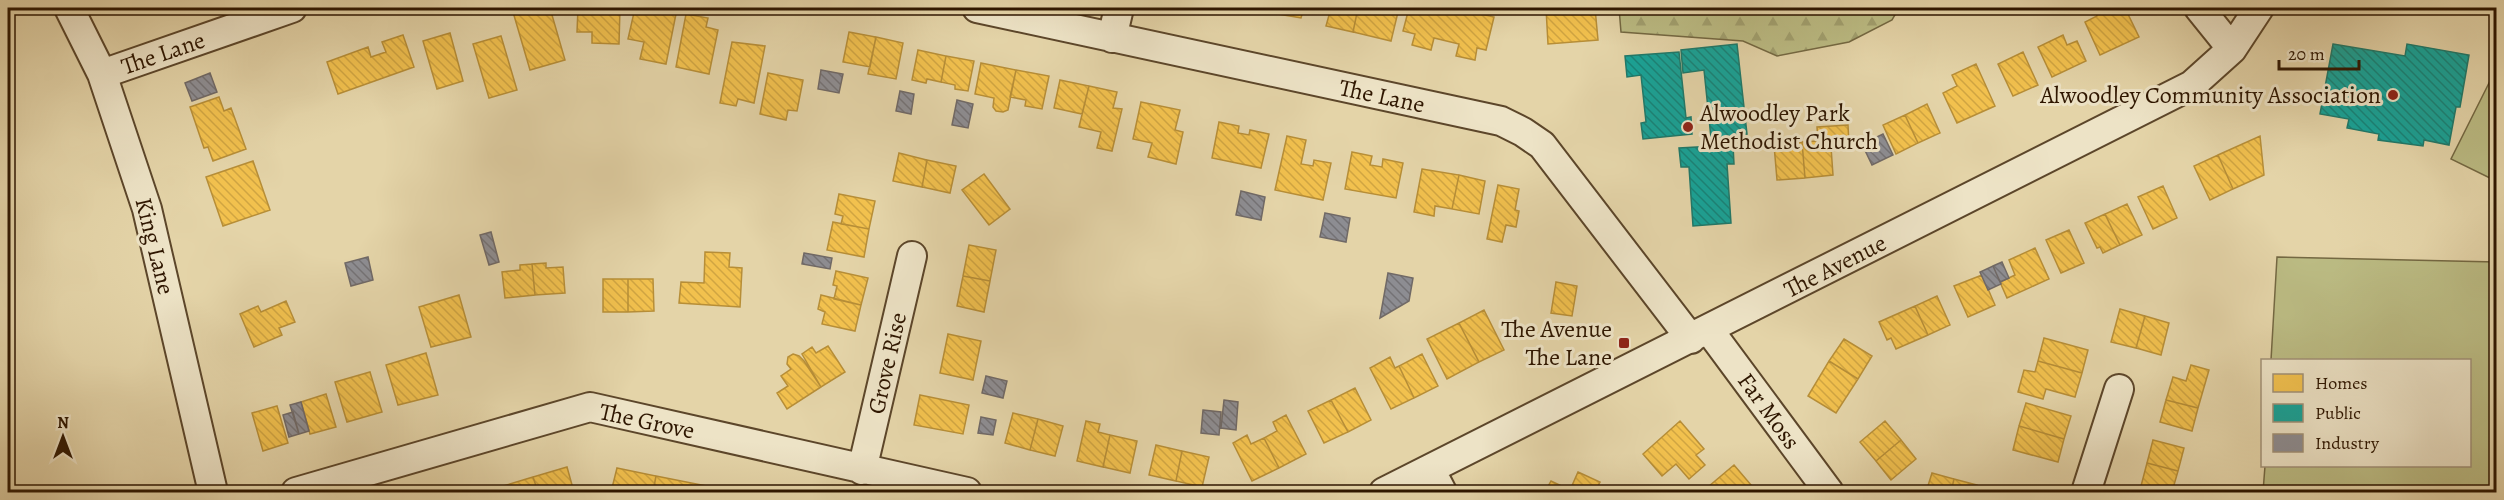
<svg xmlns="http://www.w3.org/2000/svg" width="2504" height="500" font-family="Alegreya,serif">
	<defs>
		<pattern id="forest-firs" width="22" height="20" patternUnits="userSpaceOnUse" patternTransform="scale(1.5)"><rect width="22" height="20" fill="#bbbb83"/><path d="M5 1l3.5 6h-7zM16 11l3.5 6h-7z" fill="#a1a06f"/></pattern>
		<pattern id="homes-back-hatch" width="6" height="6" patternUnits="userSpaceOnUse" patternTransform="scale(1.5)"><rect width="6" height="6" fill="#f2c14e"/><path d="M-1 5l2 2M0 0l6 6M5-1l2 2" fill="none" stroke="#d0a542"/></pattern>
		<pattern id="public-back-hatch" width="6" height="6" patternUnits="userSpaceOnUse" patternTransform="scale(1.5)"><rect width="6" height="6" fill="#17a398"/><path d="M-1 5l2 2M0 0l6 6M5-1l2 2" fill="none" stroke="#15847a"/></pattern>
		<pattern id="industry-back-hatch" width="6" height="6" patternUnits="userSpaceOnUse" patternTransform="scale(1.5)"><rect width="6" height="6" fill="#8d8d92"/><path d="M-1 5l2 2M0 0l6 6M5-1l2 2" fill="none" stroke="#747275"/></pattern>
	</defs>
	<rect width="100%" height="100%" fill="#e4d4a8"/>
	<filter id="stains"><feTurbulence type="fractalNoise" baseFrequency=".00333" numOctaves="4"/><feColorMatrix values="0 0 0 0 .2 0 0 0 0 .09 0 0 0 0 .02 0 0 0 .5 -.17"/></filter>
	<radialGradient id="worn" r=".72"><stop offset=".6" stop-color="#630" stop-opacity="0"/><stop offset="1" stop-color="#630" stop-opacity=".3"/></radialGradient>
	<!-- green -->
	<path fill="#bbbb83" stroke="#746842" stroke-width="1.5" d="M2496,69v112l-45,-22z
		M2277,257l219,5v230h-233l2,-26h205v-106h-199z"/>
	<!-- forest -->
	<path fill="url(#forest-firs)" stroke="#746842" stroke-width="1.5" d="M1619,8h280l-7,12 -43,22 -72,14 -34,-15 -122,-9z"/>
	<!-- homes -->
	<path fill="url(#homes-back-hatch)" stroke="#b78e37" stroke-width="1.5" d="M527,8h3l1,3 19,-3 15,52 -35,10 -17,-58z
		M578,8h42l-1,36 -27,-1v-11h-15z
		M635,8l42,1 -11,55 -26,-5 4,-17 -16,-3z
		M1253,8h25l-1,6z
		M1278,8h26l-3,10 -24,-4z
		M1331,8h27l-5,24 -27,-6z
		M1358,8h41l-8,33 -38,-9z
		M1409,8h46l39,9 -8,33 -9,-2 -2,12 -19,-4 3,-12 -25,-6 -3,12 -19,-5 3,-11 -12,-3z
		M1546,8h49l3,32 -50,4z
		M2104,8h21l14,29 -39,18 -15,-33 12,-6 -2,-5z
		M686,14l22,4 -2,9 12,3 -9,44 -33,-7z
		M849,32l27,5 -6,30 -27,-5z
		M450,33l13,48 -26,8 -14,-48z
		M403,35l11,32 -76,27 -11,-32 41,-15 3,10 15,-5 -4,-10z
		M2063,35l4,10 10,-4 9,20 -34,16 -14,-30z
		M501,36l16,54 -28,8 -16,-54z
		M876,37l27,6 -7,36 -28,-5z
		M732,42l33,4 -11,57 -16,-4 -2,7 -16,-3z
		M918,50l28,6 -5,26 -14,-3 -1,4 -14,-3z
		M2023,52l15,33 -25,11 -15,-32z
		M946,56l28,5 -6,30 -13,-2v-4l-14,-3z
		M981,63l35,7 -8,40 -5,2 -7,-1 -3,-4 1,-9 -19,-4z
		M1976,64l19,42 -38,17 -14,-30 14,-7 -5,-11z
		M1016,70l33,6 -7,33 -17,-3 1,-6 -16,-3z
		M768,73l35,7 -6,31 -9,-1 -2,10 -26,-6z
		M1060,80l29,6 -7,28 -28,-6z
		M1089,86l28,6 -4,16 9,1 -10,42 -15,-3 4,-16 -22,-5z
		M219,97l5,14 7,-3 15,41 -33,12 -5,-14 -4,1 -14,-41z
		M1141,102l39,8 -5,20 8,2 -7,32 -28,-7 4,-14 -19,-4z
		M1927,104l13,29 -22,10 -13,-28z
		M1905,115l13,28 -22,11 -13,-29z
		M1219,122l20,4 -1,7 11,2 1,-5 19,4 -8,34 -49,-10z
		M1848,125l1,20 -18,2 2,28 -28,3 -3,-36 16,-1 -1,-14z
		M1287,136l19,4 -5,24 12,2 1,-6 17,3 -8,37 -48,-10z
		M2260,136l4,39 -31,14 -15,-34z
		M1802,142l3,36 -28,2 -3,-35z
		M1352,152l20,4 -2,9 12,2 1,-8 20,4 -7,35 -51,-9z
		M899,153l28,7 -5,27 -29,-6z
		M2218,155l15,34 -23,11 -16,-34z
		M927,160l29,6 -6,27 -28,-6z
		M253,161l17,49 -47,16 -17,-49z
		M1422,169l37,6 -7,34 -17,-3 -1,10 -20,-4z
		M984,174l26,35 -21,16 -27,-35z
		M1459,175l26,6 -6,33 -27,-5z
		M1498,185l21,4 -4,21 4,1 -3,16 -10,-2 -4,17 -15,-3z
		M2163,186l14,32 -24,11 -15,-32z
		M839,194l36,7 -6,28 -28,-5 2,-8 -8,-2z
		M2127,204l15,31 -22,10 -15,-31z
		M2105,214l15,31 -17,8 -3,-6 -3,1 -12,-25z
		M833,222l36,7 -5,28 -37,-7z
		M2069,230l15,33 -23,10 -15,-33z
		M969,245l27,5 -6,31 -27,-5z
		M2035,248l14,31 -42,19 -7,-16 15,-7 -6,-15z
		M705,252l25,1 -1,14 13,1 -2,39 -61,-4 2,-21 23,1z
		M546,263v5l17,-1 2,26 -30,2 -3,-31z
		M532,264l3,31 -30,3 -3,-26 18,-2v-5z
		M836,271l32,7 -7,27 -27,-6 3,-13 -4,-1z
		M1982,275l13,30 -27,12 -14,-31z
		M963,276l27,5 -6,31 -27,-6z
		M603,279h25v33h-25z
		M628,279h25l1,32 -26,1z
		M1556,282l21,4 -5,30 -21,-3z
		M459,295l12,42 -40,10 -12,-40z
		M821,295l40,10 -6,26 -33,-7 3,-12 -7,-3z
		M1937,296l13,29 -22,10 -13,-29z
		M286,301l9,21 -16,6 3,7 -28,12 -14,-33 18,-8 3,6z
		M1915,306l13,29 -32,14 -5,-11 -4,2 -8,-18z
		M2120,309l25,7 -9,32 -25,-6z
		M1484,310l20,40 -25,12 -20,-39z
		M2145,316l24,7 -8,32 -25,-7z
		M1459,323l20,39 -32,17 -20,-40z
		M948,334l33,7 -8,39 -33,-7z
		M2044,338l44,12 -6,23 -44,-12z
		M1844,339l28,17 -14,23 -29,-18z
		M828,346l17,26 -24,15 -19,-33 10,-7 4,6z
		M426,353l12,42 -40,10 -12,-40z
		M793,354l6,2 5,5 17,26 -34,22 -10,-16 11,-7 -7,-10 10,-7 -4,-5 1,-7z
		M1422,354l16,32 -24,12 -15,-32z
		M1390,357l5,11 4,-2 15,32 -23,11 -21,-41z
		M1829,361l29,18 -22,34 -28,-17z
		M2038,361l44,12 -7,24 -29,-8 -3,10 -25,-7 6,-22 11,2z
		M2191,365l18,5 -11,38 -32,-8 7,-23 13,4z
		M370,372l12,40 -35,10 -12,-40z
		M1355,388l16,32 -23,12 -17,-32z
		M326,394l10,33 -26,7 -9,-32z
		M920,395l49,10 -6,29 -49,-9z
		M1331,400l17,32 -24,11 -16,-32z
		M2166,400l32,8 -6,23 -32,-9z
		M2026,403l45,13 -7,23 -45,-13z
		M277,406l11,37 -25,8 -11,-38z
		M1013,413l25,6 -8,31 -25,-7z
		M1286,415l20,39 -27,14 -15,-30 13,-7 -4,-9z
		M1038,419l25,7 -8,30 -25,-6z
		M1086,421l14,3 -2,8 12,3 -7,32 -26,-6z
		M1680,421l24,28 -8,6 9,10 -16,14 -13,-15 -14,12 -19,-22z
		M1885,421l16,19 -25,21 -16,-19z
		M2019,426l45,13 -6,23 -45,-12z
		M1110,435l27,6 -7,32 -27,-6z
		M1247,435l4,9 13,-6 15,30 -27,13 -19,-38z
		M1901,440l15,19 -25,21 -15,-19z
		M2153,440l31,8 -6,23 -31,-8z
		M1156,445l26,6 -6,30 -27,-6z
		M1182,451l27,6 -7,30 -26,-6z
		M2147,463l31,8 -6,21 -31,-6z
		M1734,465l23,27h-55z
		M567,467l7,25h-36l-5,-15z
		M617,468l39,8 -3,16h-42z
		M1578,472l22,10 -5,10h-50l6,-11 19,9z
		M1932,473l22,6 -3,13h-25z
		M656,476l61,12 -1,4h-63z
		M533,477l5,15h-36l-2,-5z
		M1954,479l23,6 -2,7h-24z"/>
	<!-- public -->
	<path fill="url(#public-back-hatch)" stroke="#1e796a" stroke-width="1.5" d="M1737,44l10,90 -36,4 -7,-68 -21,3 -2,-23z
		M2333,44l72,12 2,-12 62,11 -9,52h-4l-7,38 -25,-5 -1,6 -45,-6 1,-6 -32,-6 2,-9 -29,-5z
		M1679,52l7,66 5,-1 1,17 -49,5 -2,-16 5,-1 -5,-47 -14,2 -2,-21z
		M1733,145l1,19h-7l4,59 -38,3 -4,-59h-8l-2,-19z"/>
	<!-- industry -->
	<path fill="url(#industry-back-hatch)" stroke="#706966" stroke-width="1.5" d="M821,70l22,4 -4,19 -21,-4z
		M210,73l7,19 -25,9 -7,-18z
		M900,91l14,3 -3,20 -15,-3z
		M957,100l16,4 -5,24 -16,-3z
		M1883,134l10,21 -21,10 -10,-21z
		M1241,191l24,6 -4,23 -25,-5z
		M1325,213l25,5 -4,24 -26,-5z
		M491,232l8,30 -10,3 -9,-30z
		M804,253l28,5 -2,11 -28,-5z
		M368,257l5,23 -22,6 -6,-23z
		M2002,262l7,16 -9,4 -7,-16z
		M1993,266l8,18 -13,6 -8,-18z
		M1388,273l25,5 -4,23 -29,17z
		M986,376l21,5 -4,17 -21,-5z
		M1224,400l14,2 -2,28 -15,-2z
		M301,402l8,29 -10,3 -9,-29z
		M1203,410l18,2 -2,23 -18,-2z
		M293,412l6,22 -10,3 -6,-22z
		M981,417l15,3 -3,15 -15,-2z"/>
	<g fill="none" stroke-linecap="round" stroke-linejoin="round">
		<!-- minor casing -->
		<g stroke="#5c462a" stroke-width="32">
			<path id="minor" d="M69,8l33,66 45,135 66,283
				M977,8l524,113 22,11 19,13 149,194
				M2199,8l33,41
				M1112,38l7,-30
				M102,74l190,-66
				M1709,330l120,162
				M1430,469l12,23
				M862,470l50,-214
				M296,492l294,-85 377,85
				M1384,492l808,-407 40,-36 27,-41
				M2086,492l33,-103"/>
		</g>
		<!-- minor -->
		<use href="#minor" stroke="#ede3c6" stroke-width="28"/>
	</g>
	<!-- markers -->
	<g fill="#8f2418" stroke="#ede3c6" stroke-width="2">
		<circle cx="2393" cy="95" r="6"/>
		<circle cx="1688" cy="127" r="6"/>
		<rect x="1618" y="337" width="12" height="12" rx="3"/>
	</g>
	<g text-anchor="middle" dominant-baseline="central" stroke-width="6" stroke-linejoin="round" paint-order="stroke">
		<!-- street labels -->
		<g font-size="24" fill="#2e1600" stroke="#ede3c6">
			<text transform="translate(163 53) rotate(-19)">The Lane</text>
			<text transform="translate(1382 96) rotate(12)">The Lane</text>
			<text transform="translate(155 246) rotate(76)">King Lane</text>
			<text transform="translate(1835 266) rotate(-27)">The Avenue</text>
			<text transform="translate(887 363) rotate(-77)">Grove Rise</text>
			<text transform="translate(1769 411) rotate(54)">Far Moss</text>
			<text transform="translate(647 421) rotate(12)">The Grove</text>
		</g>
		<!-- poi labels -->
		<g font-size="24" fill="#2e1600" stroke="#ede3c6" text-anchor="end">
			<text x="2381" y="95">Alwoodley Community Association</text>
			<text x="1700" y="113" text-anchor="start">Alwoodley Park<tspan x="1700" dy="28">Methodist Church</tspan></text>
			<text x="1612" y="329">The Avenue<tspan x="1612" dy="28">The Lane</tspan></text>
		</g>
	</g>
	<!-- margin -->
	<rect width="2504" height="500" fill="none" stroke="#e4d4a8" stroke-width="30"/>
	<rect x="9" y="9" width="2486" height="482" fill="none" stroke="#2e1600" stroke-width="3"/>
	<rect x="15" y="15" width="2474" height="470" fill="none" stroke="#2e1600" stroke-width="1.5"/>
	<!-- legend -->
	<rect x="2261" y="359" width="210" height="108" fill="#ede3c6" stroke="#a19177" stroke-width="1.5"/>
	<rect x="2273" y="374" width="30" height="18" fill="#f2c14e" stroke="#a19177" stroke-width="1.5"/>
	<text x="2315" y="389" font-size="18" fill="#2e1600">Homes</text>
	<rect x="2273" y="404" width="30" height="18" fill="#17a398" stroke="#a19177" stroke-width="1.5"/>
	<text x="2315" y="419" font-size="18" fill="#2e1600">Public</text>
	<rect x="2273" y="434" width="30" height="18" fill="#8d8d92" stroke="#a19177" stroke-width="1.5"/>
	<text x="2315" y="449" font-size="18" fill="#2e1600">Industry</text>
	<!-- north arrow -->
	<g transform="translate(63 437)" stroke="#ede3c6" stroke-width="4.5" paint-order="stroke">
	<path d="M0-4.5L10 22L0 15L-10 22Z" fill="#2e1600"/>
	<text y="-9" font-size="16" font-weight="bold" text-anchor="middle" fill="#2e1600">N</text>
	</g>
	<!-- scale -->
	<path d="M2279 60v9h80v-9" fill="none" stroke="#2e1600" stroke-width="3"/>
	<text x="2288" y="60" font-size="18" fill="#2e1600" stroke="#ede3c6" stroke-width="4.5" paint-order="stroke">20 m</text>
	<rect width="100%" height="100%" filter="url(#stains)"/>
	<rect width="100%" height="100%" fill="url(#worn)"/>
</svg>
